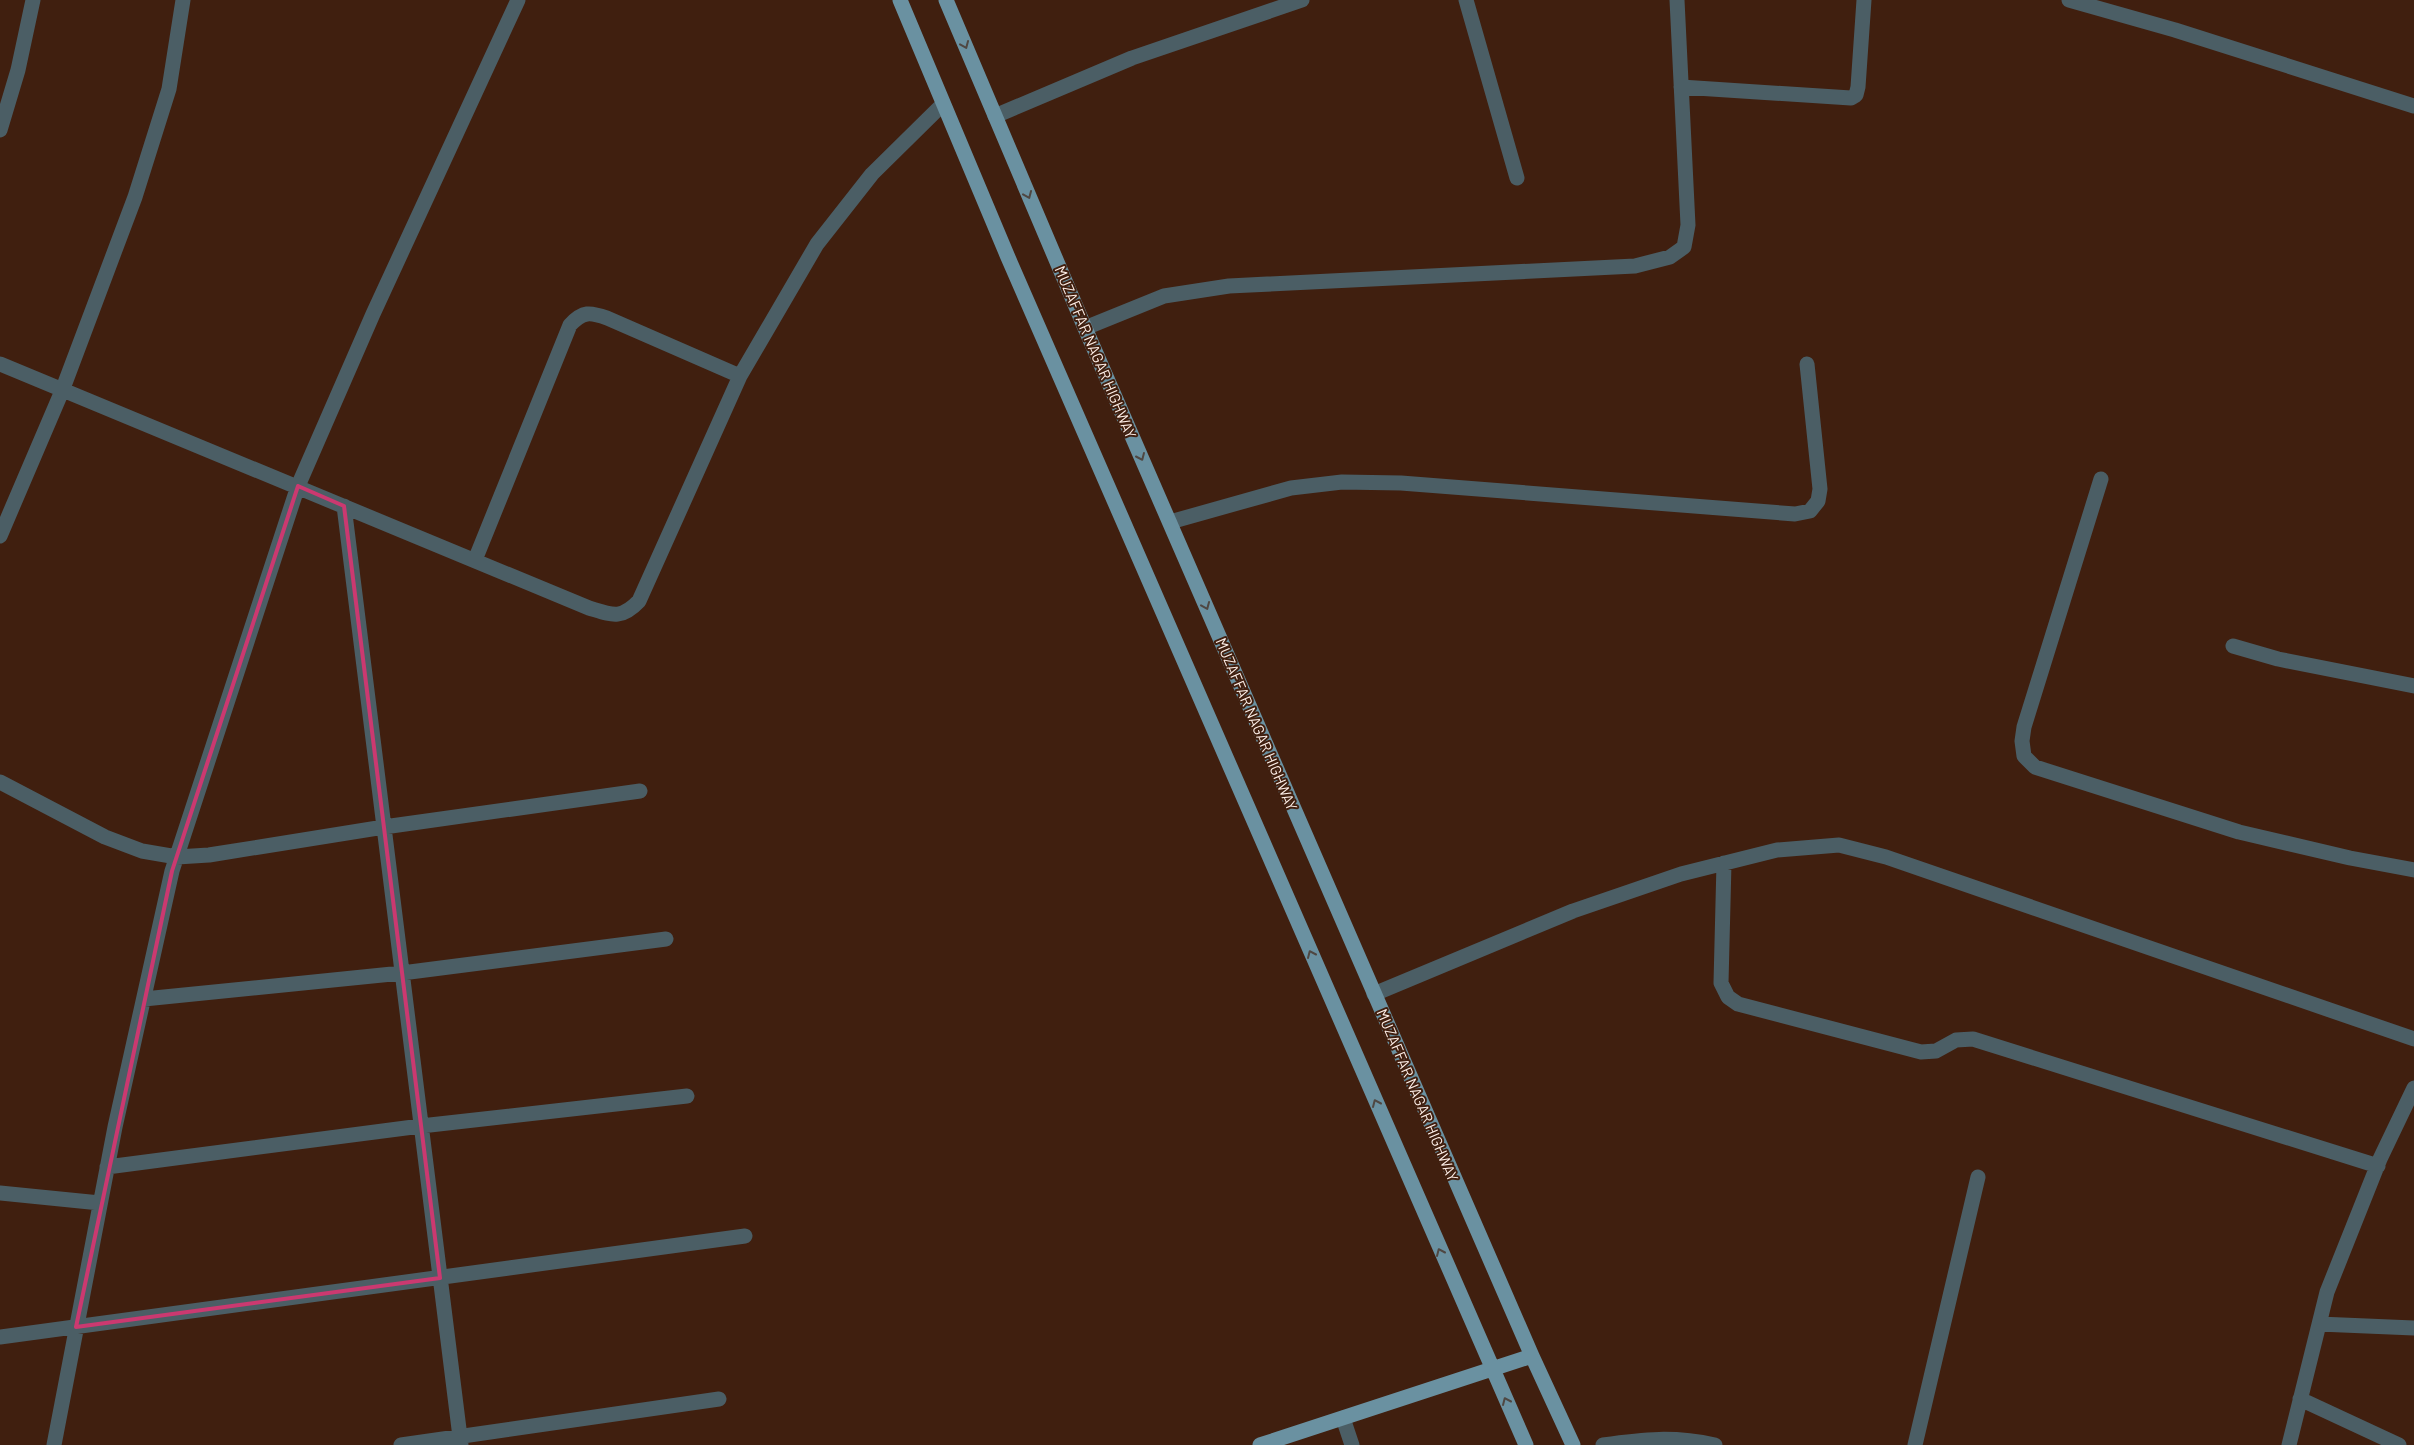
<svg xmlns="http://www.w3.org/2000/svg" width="2414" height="1445" font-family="Barlow,sans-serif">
	<rect width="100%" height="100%" fill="#401f0f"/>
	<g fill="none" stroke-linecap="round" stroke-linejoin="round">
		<!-- minor -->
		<path stroke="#4b5e65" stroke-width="15" d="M1466,0l51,178
			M2069,0l106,30 239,76
			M1681,87l170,11 5,-3 2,-8 6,-87
			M995,116l137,-58 170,-58
			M0,130l18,-60 15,-70
			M1085,328l79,-32 65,-10 406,-20 35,-9 14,-10 4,-22 -11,-225
			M0,364l589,244c23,7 32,12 50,-7l101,-225 77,-132 55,-70 71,-70
			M2101,479l-77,248 -2,14 2,15 11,11 204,65 111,26 64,12
			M344,506l117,939
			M1170,522l121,-34 51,-6 59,1 394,31 15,-3 8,-10 2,-12 -13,-125
			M0,536l62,-145 73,-194 34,-108 14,-89
			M475,560l95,-235c13,-14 20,-13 37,-7l133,58
			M2233,646l45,13 136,27
			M0,782l105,55 37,14 35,6 32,-2 175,-28 256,-36
			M1724,863l-3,120 7,14 10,7 183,48 15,-1 20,-11 17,-1 405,127
			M1374,994l199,-83 108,-37 96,-24 62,-5 47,12 528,182
			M144,999l258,-26 264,-34
			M107,1167l314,-41 266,-30
			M0,1193l100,10
			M2319,1324l95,4
			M0,1337l745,-101
			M2300,1399l99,46
			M1343,1418l9,27
			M54,1445l61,-318 57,-256 126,-385 75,-172 145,-314
			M401,1445l318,-46
			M1603,1445c41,-6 71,-9 112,0
			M1915,1445l63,-268
			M2289,1445l38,-153 53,-133 34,-71"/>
		<!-- major -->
		<path stroke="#6a91a1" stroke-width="15" d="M900,0l107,255 519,1190
			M946,0l139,328 447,1028 41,89
			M1260,1445l272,-89"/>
	</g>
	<!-- one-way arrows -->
	<defs><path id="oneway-chevron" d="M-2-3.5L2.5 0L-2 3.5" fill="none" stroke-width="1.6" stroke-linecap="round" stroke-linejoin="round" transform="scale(1.25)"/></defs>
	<g stroke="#4f4742">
		<use href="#oneway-chevron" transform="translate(965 45) rotate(67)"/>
		<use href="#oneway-chevron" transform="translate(1028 195) rotate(67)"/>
		<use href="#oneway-chevron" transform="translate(1141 457) rotate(66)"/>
		<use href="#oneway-chevron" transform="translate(1206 606) rotate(67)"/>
		<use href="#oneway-chevron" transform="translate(1311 954) rotate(-114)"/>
		<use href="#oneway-chevron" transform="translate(1376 1103) rotate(-114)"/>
		<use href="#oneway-chevron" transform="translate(1440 1252) rotate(-114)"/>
		<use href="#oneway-chevron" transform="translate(1506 1401) rotate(-114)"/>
	</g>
	<!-- marked area -->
	<path fill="none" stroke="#cb3970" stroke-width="4" stroke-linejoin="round" d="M298,486l46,20 96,772 -364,49 96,-456z"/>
	<g text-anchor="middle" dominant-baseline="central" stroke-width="4" stroke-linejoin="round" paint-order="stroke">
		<!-- street labels -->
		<g font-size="15" fill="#fff1ea" stroke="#401f0f">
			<text transform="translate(1096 352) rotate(67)">MUZAFFAR NAGAR HIGHWAY</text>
			<text transform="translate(1257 724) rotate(67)">MUZAFFAR NAGAR HIGHWAY</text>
			<text transform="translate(1418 1095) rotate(67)">MUZAFFAR NAGAR HIGHWAY</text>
		</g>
	</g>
</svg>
